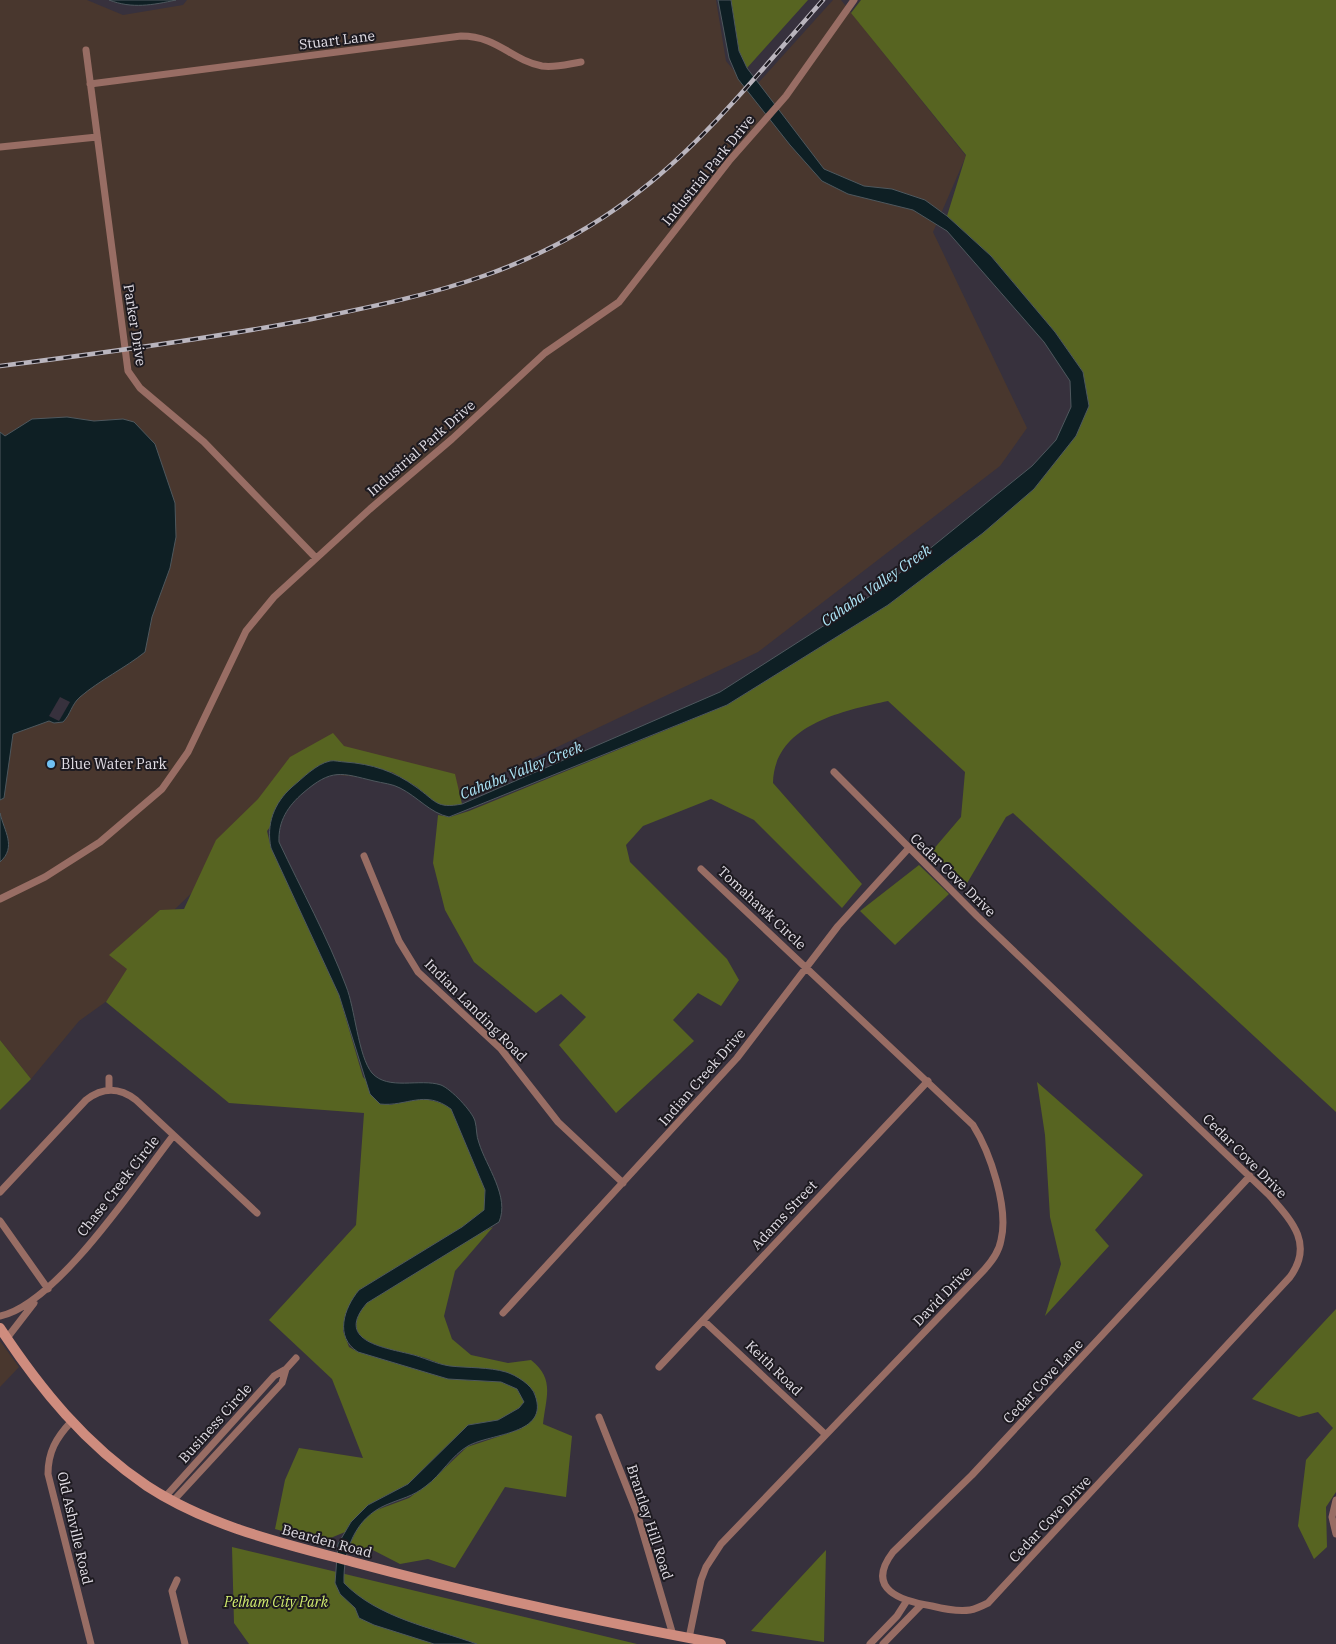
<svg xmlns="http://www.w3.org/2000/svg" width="1336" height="1644" font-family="'IBM Plex Serif',serif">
	<rect width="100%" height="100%" fill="#37313d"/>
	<!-- industrial -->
	<path fill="#49372e" d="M0,0h87l36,15 60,-10 4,-5h529l10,61 25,30 82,-91h8l125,156 -33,76 94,196 -27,38 -242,186 -300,142 -48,-12 -93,-9 -142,136 -14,53 -82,59 -48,58 -31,-39z
		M0,1341l19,26 -19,20z"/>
	<!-- green -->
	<path fill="#576421" d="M731,0h77l-61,68 -8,-17z
		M861,0h475v1112l-323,-299 -7,4 -40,68 -34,-34 29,-34 4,-45 -77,-71c-46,10 -114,24 -115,82l89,101 -20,24 -88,-88 -43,-21 -68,27 -17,19 4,17 97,97 12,21 -18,26 -23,-13 -25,27 21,21 -78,72 -57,-68 27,-28 -25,-23 -25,19 -62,-51 -29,-52 -12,-47 5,-48 12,2 19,-6 258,-106 161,-100 95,-72 93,-97 7,-64 -28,-40 -64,-76 -44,-40 19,-61 -115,-142z
		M333,733l11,13 111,28 7,30 -16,3 -10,-3 -19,-17 -25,-15 -79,-2 -46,61 4,17 68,147 24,82 27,28c21,-6 42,-10 61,4l34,81 -1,20 -22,17 -103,63 -16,41 6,16 9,5 90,27 53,3 16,7 7,13 -5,6 -21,12 -30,5 -60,59 -40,21 -17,17 -6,10 -24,10 -46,-13 10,-49 14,-32 64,10 -31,-79 -63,-59 87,-95 8,-112 -135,-10 -123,-101 21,-33 -18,-14 51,-45 24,-1 32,-69 42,-41 32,-42z
		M919,865l30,29 -54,51 -35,-34z
		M0,1040l31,39 -31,31z
		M1037,1082l106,93 -48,55 14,16 -64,70 16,-52 -11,-47 -5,-82z
		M493,1227l-38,44 -11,45 8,23 19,16 37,8 23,-3c24,19 15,36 12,64l29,12 -6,61 -61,-10 -50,81 -27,-9 -28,5 -33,-17 -6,7 -12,-8 11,-23 14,-12 35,-13 19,-14 39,-37 54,-18 14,-36c-8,-9 -16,-16 -27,-20 -18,-7 -42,-3 -61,-7 -10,-3 -19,-8 -29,-10 -28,-8 -86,-13 -51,-53l105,-66z
		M1336,1309v183l-10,15 1,40 -13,12 -16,-33 8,-66 27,-32 -15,-16 -19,5 -47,-18z
		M232,1547l405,97h-388l-15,-21z
		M826,1550l-2,92 -73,-11z"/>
	<!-- water -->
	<path fill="#0e1f24" stroke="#4e585e" d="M109,0h67c-23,5 -44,9 -67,0z
		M718,0h13l8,51 8,17 77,101 40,17 28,3 33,11 22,16 44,40 64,76 28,40 6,34 -13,30 -42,53 -51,44 -95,72 -161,100 -278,112c-19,-4 -31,-20 -49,-29 -7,-4 -18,-5 -26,-7 -33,-8 -42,-13 -71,12 -15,13 -25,28 -24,49 22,47 49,96 67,144 9,22 12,70 26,87 16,18 48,5 69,12 10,4 31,26 34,36 2,7 1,15 4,22 7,23 31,54 20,79l-132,81c-32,37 14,44 43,51 13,3 26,10 40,12 18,2 39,1 56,6 10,3 26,13 29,23 15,40 -44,38 -67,51 -16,9 -27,29 -42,40 -14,11 -24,12 -40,19 -31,13 -43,46 -42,78 34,35 89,45 133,61h-43l-60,-19 -15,-7 -4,-10 -15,-14 -5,-11 3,-39 13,-22 17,-17 40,-21 60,-59 30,-5 21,-12 5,-6 -7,-13 -16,-7 -53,-3 -90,-27c-24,-15 -14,-44 1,-62l103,-63 22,-17 1,-20 -34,-81c-27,-20 -44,-2 -71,-5l-10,-10 -31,-99 -68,-147c-5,-24 3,-45 21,-61 11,-9 24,-23 38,-26 4,-1 11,1 15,1 27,2 49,9 71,25 20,14 20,22 46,17l258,-112 155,-99 157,-127 24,-26 15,-33 -1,-26 -26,-39 -97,-111 -34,-21 -65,-16 -26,-13 -32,-36 -52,-66 -9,-21z
		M67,417l27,4 29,-2 11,3 21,22 20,59 1,34 -6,31 -18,49 -7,35c-20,16 -45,28 -65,45 -9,8 -9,17 -17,25l-9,1 -5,-2 -36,13 -9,64 -4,2v-368l5,4 27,-17z
		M0,813c4,18 17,34 0,49z"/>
	<!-- pier -->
	<path fill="#37313d" d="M60,697l10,5 -11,19 -10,-5z"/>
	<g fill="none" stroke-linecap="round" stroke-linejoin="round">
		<!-- street -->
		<path stroke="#986d64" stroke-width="7" d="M86,50l42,321 12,17 64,54 112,116
			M90,84l371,-48c37,0 50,24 81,30 13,2 26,-2 39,-4
			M0,147l97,-10
			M834,772l143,144 292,279c23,26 45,49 21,82l-302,326c-6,3 -12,6 -18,7 -13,2 -26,-1 -38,-4 -30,-5 -68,-16 -39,-54l79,-77 278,-299
			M364,856l35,85 19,31 83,77 57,73 65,61
			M0,899l45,-22 55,-35 62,-53 26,-37 58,-121 28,-34 96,-88 82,-70 93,-86 74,-51 110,-141 57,-65 68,-96
			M109,1090v-12
			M0,1192l86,-92c17,-13 33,-13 50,0l121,113
			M0,1221l48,68
			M503,1313l234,-255 101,-132 70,-77
			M0,1316c56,-11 137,-134 173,-180
			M704,1321l121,113
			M7,1338l27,-35
			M659,1367l269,-286
			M599,1417l38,96 36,122
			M71,1422c-15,16 -23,30 -23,52l43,170
			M165,1497l109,-121 12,-7 10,-11
			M1336,1500l-4,17 4,17
			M173,1501l109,-118 4,-14
			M177,1580l-5,11 13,53
			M689,1638l12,-58 5,-13 15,-23 263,-274c8,-9 15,-18 17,-30 8,-32 -11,-88 -28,-115l-272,-256
			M870,1644l27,-28 9,-14
			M883,1644l38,-39"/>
		<!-- secondary -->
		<path stroke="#cf8c7e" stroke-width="10" d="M0,1328c41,62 85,116 147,158 63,41 135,57 206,76 123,33 243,59 368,82"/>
		<!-- rail casing -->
		<g stroke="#bab5be" stroke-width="4.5">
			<path id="rail" d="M0,366c104,-13 208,-27 312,-47 124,-25 227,-48 329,-129 67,-52 126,-127 182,-190"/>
		</g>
		<!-- rail -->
		<use href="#rail" stroke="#1d1a20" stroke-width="2.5" stroke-dasharray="8" stroke-linecap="butt"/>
	</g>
	<!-- markers -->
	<circle fill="#70c1f4" stroke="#1d1a20" stroke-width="2" cx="51" cy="764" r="5"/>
	<g text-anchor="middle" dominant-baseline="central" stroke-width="4" stroke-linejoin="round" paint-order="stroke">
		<!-- street labels -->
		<g font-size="14" fill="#e2dee6" stroke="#1d1a20">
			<text transform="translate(337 40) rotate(-7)">Stuart Lane</text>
			<text transform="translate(708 170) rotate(-51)">Industrial Park Drive</text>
			<text transform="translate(135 325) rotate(81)">Parker Drive</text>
			<text transform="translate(421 448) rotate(-41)">Industrial Park Drive</text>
			<text transform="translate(953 875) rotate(44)">Cedar Cove Drive</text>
			<text transform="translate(762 908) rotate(43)">Tomahawk Circle</text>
			<text transform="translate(476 1010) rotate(45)">Indian Landing Road</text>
			<text transform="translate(702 1077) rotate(-49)">Indian Creek Drive</text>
			<text transform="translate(1245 1156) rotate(45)">Cedar Cove Drive</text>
			<text transform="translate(118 1186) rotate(-52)">Chase Creek Circle</text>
			<text transform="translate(784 1215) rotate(-47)">Adams Street</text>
			<text transform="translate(942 1296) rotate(-46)">David Drive</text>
			<text transform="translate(774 1368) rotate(44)">Keith Road</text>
			<text transform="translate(1043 1381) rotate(-47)">Cedar Cove Lane</text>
			<text transform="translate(215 1423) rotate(-48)">Business Circle</text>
			<text transform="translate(1050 1519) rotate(-47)">Cedar Cove Drive</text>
			<text transform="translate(650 1522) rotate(72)">Brantley Hill Road</text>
			<text transform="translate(75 1528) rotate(77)">Old Ashville Road</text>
			<text transform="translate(327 1541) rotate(15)">Bearden Road</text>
		</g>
		<!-- poi labels -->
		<g font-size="14" fill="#e2dee6" stroke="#1d1a20" text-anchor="start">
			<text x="61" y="764">Blue Water Park</text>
		</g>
		<!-- park labels -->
		<g font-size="14" font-style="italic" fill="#d3ee6f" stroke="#1d1a20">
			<text x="276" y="1602">Pelham City Park</text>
		</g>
		<!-- water labels -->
		<g font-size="15" font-style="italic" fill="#aee6f8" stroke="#1d1a20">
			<text transform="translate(876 585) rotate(-35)">Cahaba Valley Creek</text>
			<text transform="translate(521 770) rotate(-22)">Cahaba Valley Creek</text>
		</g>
	</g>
</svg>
